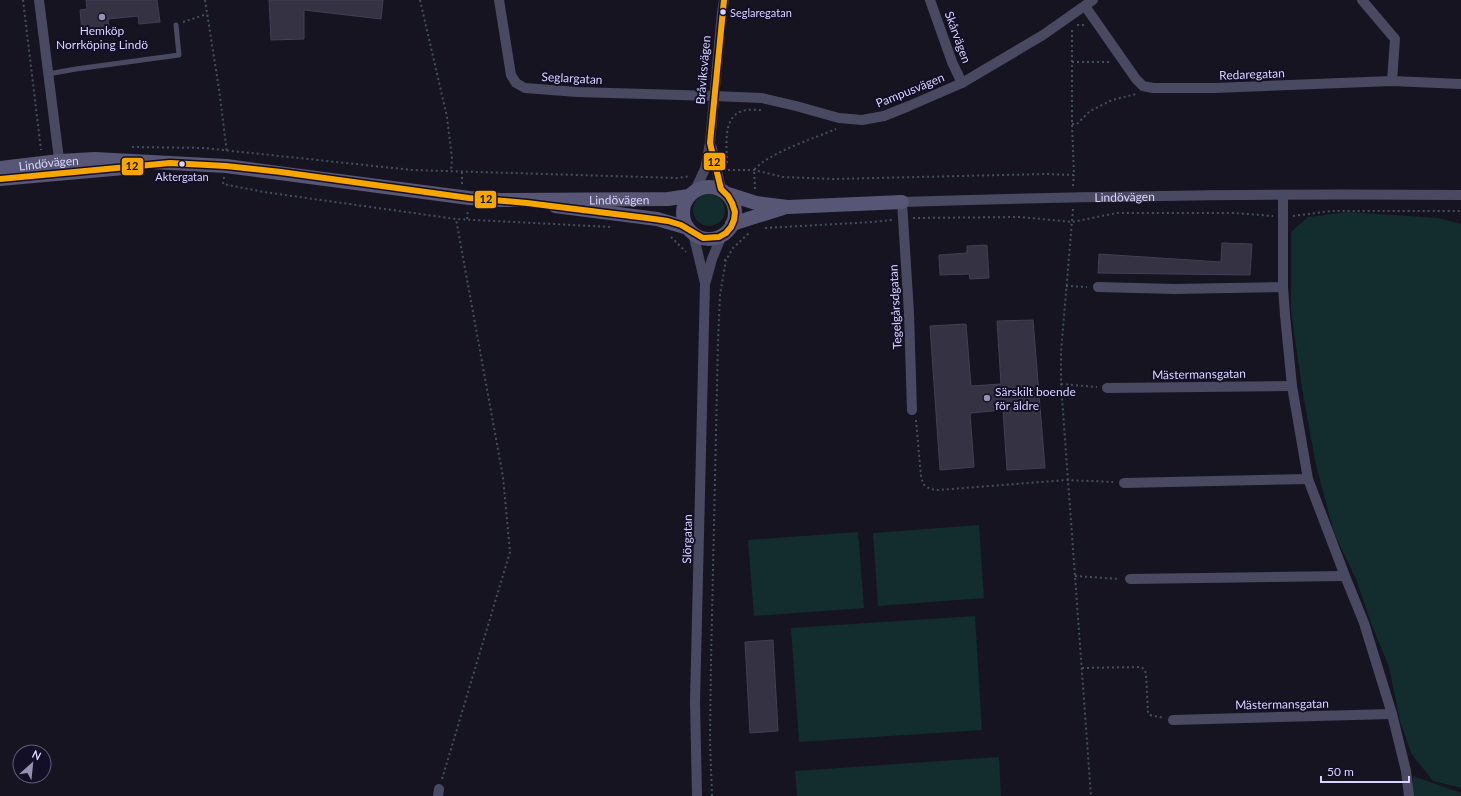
<svg xmlns="http://www.w3.org/2000/svg" width="1461" height="796" font-family="Lato,sans-serif">
	<rect width="100%" height="100%" fill="#161421"/>
	<!-- green -->
	<path fill="#132c2d" d="M693 210a16 16 0 1 1 32 0a16 16 0 1 1-32 0Z
		M1348,212l90,6 23,6v564l-28,-7 -22,-28 -11,-32 -11,-54 -18,-44 -15,-44 -22,-46 -18,-68 -14,-77 -11,-77v-79l17,-15z
		M979,525l5,73 -106,8 -5,-73z
		M858,532l6,76 -110,8 -6,-76z
		M975,616l7,114 -183,12 -8,-114z
		M999,757l2,39h-204l-2,-25z
		M1413,776l48,17v3h-48z"/>
	<!-- building -->
	<path fill="#343243" stroke="#433f54" d="M86,0h71l3,22 -21,2 -1,-8 -30,3 1,10 -27,3 -2,-22 7,-1z
		M269,0h114l-2,19 -77,-9v29l-33,1z
		M1222,243l30,1 -2,31 -152,-2 1,-19 122,8z
		M987,245l2,33 -19,1 -1,-5 -29,1 -1,-20 28,-2v-7z
		M1033,320l12,148 -38,2 -4,-60 -33,3 4,54 -34,3 -10,-144 36,-2 5,62 30,-2 -4,-63z
		M773,640l5,91 -28,2 -5,-91z"/>
	<g fill="none" stroke-linecap="round" stroke-linejoin="round">
		<!-- path -->
		<path stroke="#44505f" stroke-width="2" stroke-dasharray="2 3" stroke-linecap="butt" d="M23,0l18,150
			M205,0l14,89 8,64
			M420,0l27,117 5,41 -1,13
			M183,22l24,-8
			M1077,25h9
			M1072,62h39
			M1072,124h5l13,-13 22,-11 24,-6
			M132,147l72,1 208,22 266,8 12,-2
			M727,163c0,-17 -5,-45 15,-52 6,-2 14,-1 20,-1
			M728,170h26l29,7 50,2 213,-5 28,1 -2,-51v-96
			M224,177l-1,7 41,8 192,27 155,8
			M462,184v-12
			M1073,186l1,-11
			M755,189l-1,-19c14,-17 61,-32 82,-41
			M1073,209l-12,143v32l30,412
			M1293,216l38,-5h130
			M913,218l108,-1 51,5 45,-9h118l38,3
			M467,219l1,-10
			M765,228l108,-6 19,-2
			M671,237l15,15
			M724,260h2l7,-12 17,-16
			M1066,286l21,1
			M1061,384l36,3
			M916,420l5,56 2,8 7,5 8,1 129,-10 46,2
			M1075,576l45,3
			M1082,668l59,-1 4,3 1,4 2,39 2,2 14,3
			M442,779l68,-227 -7,-75 -47,-258
			M712,796l-2,-55 1,-80 7,-319 2,-47 6,-35"/>
		<!-- lane -->
		<path stroke="#4a4962" stroke-width="5" d="M48,74l28,-5 103,-14 -3,-30"/>
		<!-- street -->
		<g stroke="#4a4962" stroke-width="10">
			<path d="M39,0l21,167"/>
			<path d="M499,0l12,75 5,8 9,5 52,4 137,4 48,2 34,8 43,12 23,2 22,-4 25,-10 53,-23 81,-48 50,-35"/>
			<path d="M930,0l22,62 10,21"/>
			<path d="M1362,0l33,39 -3,42"/>
			<path d="M1085,6l51,73 7,7 10,2h62l177,-7 69,3"/>
			<path d="M712,148l9,41"/>
			<path d="M695,190l10,-21 5,-26 12,-131 2,-12"/>
			<path d="M1283,195v92l2,28 7,71 16,93 37,97 19,47 28,91 14,57 3,25"/>
			<path d="M693,233l12,50 -10,419 2,94"/>
			<path d="M706,281l6,-22 10,-24"/>
			<path d="M1098,287l76,2 109,-2"/>
			<path d="M1107,388l185,-2"/>
			<path id="s1" d="M912,410l-3,-97 -7,-111c186,-6 373,-9 559,-7"/>
			<path d="M1124,483l184,-4"/>
			<path d="M1130,579l215,-3"/>
			<path d="M1173,720l219,-6"/>
			<path d="M438,796l1,-7"/>
		</g>
		<!-- secondary -->
		<g stroke="#575674" stroke-width="14">
			<path id="s2" d="M0,168l59,-7 36,-2 131,7 243,32 32,2 167,-1 21,-3"/>
			<path d="M0,179l124,-11"/>
			<circle cx="709" cy="213" r="26"/>
			<path d="M728,194l28,9 32,4 114,-5"/>
			<path d="M555,206l102,13 31,9"/>
			<path d="M732,224l51,-16"/>
		</g>
		<!-- bus-1 casing -->
		<g stroke="#130f26" stroke-width="9">
			<path id="bus-1" d="M0,179l170,-16 56,3 55,6 188,26 58,5 120,15 21,3 13,4 22,13 16,-1 7,-4 5,-6 3,-7 1,-8 -3,-9 -4,-7 -7,-7 -11,-46 14,-143"/>
		</g>
		<!-- bus-1 -->
		<use href="#bus-1" stroke="#f7a600" stroke-width="6"/>
	</g>
	<!-- markers -->
	<g fill="#d9d4ff" stroke="#130f26" stroke-width="1.5">
		<circle cx="723" cy="12" r="3.5"/>
		<circle cx="182" cy="164" r="3.5"/>
	</g>
	<g fill="#9591b1" stroke="#130f26" stroke-width="1.5">
		<circle cx="102" cy="17" r="4"/>
		<circle cx="987" cy="398" r="4"/>
	</g>
	<g text-anchor="middle" dominant-baseline="central" stroke-width="4" stroke-linejoin="round" paint-order="stroke">
		<!-- bus labels -->
		<g font-size="11" fill="#d9d4ff" stroke="#130f26" text-anchor="start">
			<text x="730" y="12">Seglaregatan</text>
			<text x="182" y="176" text-anchor="middle">Aktergatan</text>
		</g>
		<!-- poi labels -->
		<g font-size="12" fill="#d9d4ff" stroke="#130f26">
			<text x="102" y="30">Hemköp<tspan x="102" dy="14">Norrköping Lindö</tspan></text>
			<text x="995" y="391" text-anchor="start">Särskilt boende<tspan x="995" dy="14">för äldre</tspan></text>
		</g>
		<!-- street labels -->
		<g font-size="12" fill="#d9d4ff" stroke="#130f26">
			<text transform="translate(958 37) rotate(70)">Skårvägen</text>
			<text transform="translate(703 70) rotate(-85)">Bråviksvägen</text>
			<text transform="translate(1252 74) rotate(-2)">Redaregatan</text>
			<text transform="translate(572 78) rotate(3)">Seglargatan</text>
			<text transform="translate(910 90) rotate(-22)">Pampusvägen</text>
			<text stroke="none"><textPath href="#s2" startOffset="49">Lindövägen</textPath></text>
			<text stroke="none"><textPath href="#s1" startOffset="431">Lindövägen</textPath></text>
			<text stroke="none"><textPath href="#s2" startOffset="622">Lindövägen</textPath></text>
			<text transform="translate(895 307) rotate(-93)">Tegelgårsdgatan</text>
			<text transform="translate(1199 374) rotate(-1)">Mästermansgatan</text>
			<text transform="translate(687 539) rotate(-89)">Slörgatan</text>
			<text transform="translate(1282 704) rotate(-1)">Mästermansgatan</text>
		</g>
	</g>
	<g stroke="#130f26" stroke-width="1.5">
		<rect x="703" y="152" width="23" height="19" rx="4" fill="#f7a600"/>
		<rect x="121" y="157" width="23" height="19" rx="4" fill="#f7a600"/>
		<rect x="474" y="190" width="23" height="19" rx="4" fill="#f7a600"/>
	</g>
	<g font-size="11" text-anchor="middle" font-weight="bold" fill="#111">
		<text x="714" y="166">12</text>
		<text x="132" y="170">12</text>
		<text x="486" y="203">12</text>
	</g>
	<!-- north arrow -->
	<g transform="translate(32 764) rotate(27)"><circle r="19" fill="#130f26" stroke="#625e7d"/>
	<path d="M0-3L7 15L0 10L-7 15Z" fill="#9591b1"/>
	<text y="-6" font-size="11" font-weight="bold" text-anchor="middle" fill="#d9d4ff">N</text>
	</g>
	<!-- scale -->
	<path d="M1321 776v6h88v-6" fill="none" stroke="#d9d4ff" stroke-width="2"/>
	<text x="1327" y="776" font-size="12" fill="#d9d4ff" stroke="#130f26" stroke-width="3" paint-order="stroke">50 m</text>
</svg>
